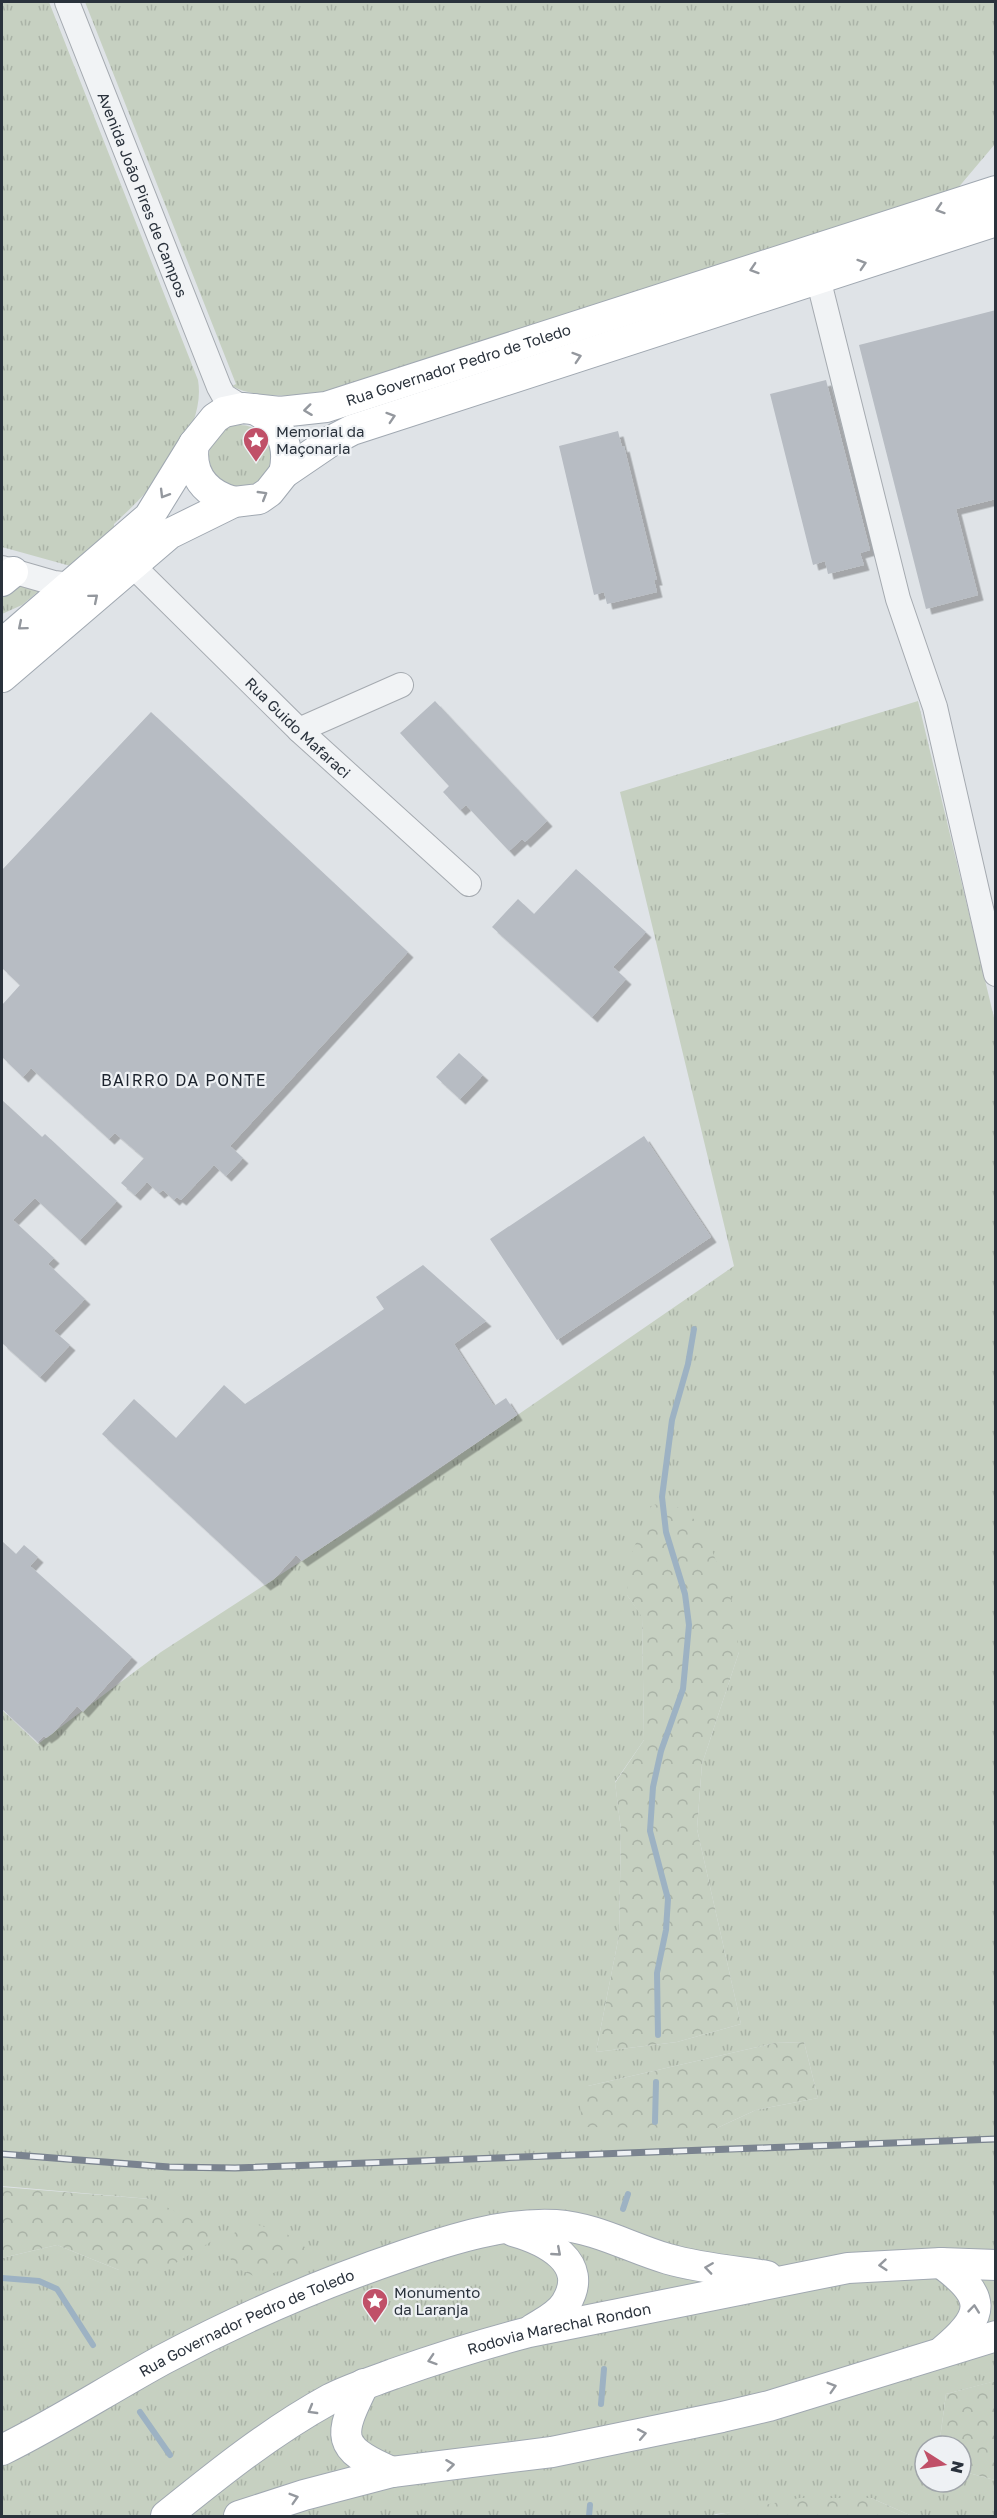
<svg xmlns="http://www.w3.org/2000/svg" width="997" height="2518" font-family="'Golos Text',sans-serif">
	<defs>
		<pattern id="grass-tufts" width="24" height="20" patternUnits="userSpaceOnUse" patternTransform="scale(1.5)"><rect width="24" height="20" fill="#c6d0c1"/><path d="M3 7l-1-3M5 7V3M7 7l1-3M15 17l-1-3M17 17v-4M19 17l1-3" fill="none" stroke="#aab3a7"/></pattern>
		<pattern id="forest-crowns" width="20" height="18" patternUnits="userSpaceOnUse" patternTransform="scale(1.5)"><rect width="20" height="18" fill="#c6d0c1"/><path d="M2 6a3 3 0 1 1 6 0M12 15a3 3 0 1 1 6 0" fill="none" stroke="#aab3a7"/></pattern>
		<filter id="shadow"><feDropShadow dx="5.5" dy="5.5" stdDeviation="0" flood-color="#0004"/></filter>
	</defs>
	<rect width="100%" height="100%" fill="#dfe3e7"/>
	<!-- grass -->
	<path fill="url(#grass-tufts)" fill-rule="evenodd" d="M2,2h47l149,378c9,53 -48,111 -84,144v12l-40,31 -72,-20z
		M85,2h910v142l-43,51 -628,199c-24,2 -70,5 -92,-8l4,-2z
		M209 456a31 31 0 1 1 62 0a31 31 0 1 1-62 0Z
		M24,585l16,5 -18,15 -20,9v-23z
		M918,701l78,325v1355l-50,13 -7,52h-14v36h36v-11l34,9v36h-83l-41,-18 -155,16 -5,2h-709v-258l55,-13 62,25 31,-71 -148,-13v-476l36,34 123,-92 207,-134 366,-252 -114,-474zM627,1595l112,57 -37,112 -5,65 44,195 -64,18 -81,10 23,-117 2,-105 -6,-48 29,-42 -2,-124zM804,2042l14,56 -62,12 -39,18 -129,-42 187,-43z"/>
	<!-- forest -->
	<path fill="url(#forest-crowns)" d="M652,1505l24,1 26,19 32,82 5,45 -37,112 -5,65 44,195 -64,18 -81,10 23,-117 2,-105 -6,-47 29,-43 -2,-123 -15,-22 3,-38z
		M804,2042l14,56 -62,12 -39,18 -134,-1 -3,-20 8,-21 187,-43z
		M2,2187l148,12 51,25 11,17 -38,23 -30,8 -25,-2 -62,-25 -55,13z
		M250,2223l34,9 25,18 1,11 -52,17 -22,-10 -13,-21 8,-12z
		M995,2381h1l-1,99 -34,-9v-25h-22l7,-52z
		M799,2498h72l41,18h-201z"/>
	<g fill="none" stroke-linecap="round" stroke-linejoin="round">
		<!-- stream -->
		<path stroke="#9db2c3" stroke-width="6" d="M658,2035l-1,-62 9,-43 2,-31 -18,-68 3,-44 8,-36 22,-62 6,-64 -4,-31 -19,-62 -4,-35 10,-77 16,-56 6,-35
			M655,2122l1,-40
			M623,2209l5,-15
			M2,2278l37,3 18,8 36,56
			M601,2404l3,-35
			M140,2412l30,43
			M589,2516l1,-11"/>
	</g>
	<!-- building -->
	<path fill="#b7bcc3" filter="url(#shadow)" d="M996,310v189l-40,10 22,86 -52,14 -67,-264z
		M826,380l44,170 -10,3 4,12 -36,9 -3,-13 -12,4 -43,-171z
		M618,431l4,16 2,-1 33,134h-3l3,12 -50,12 -3,-12 -10,3 -35,-149z
		M435,701l112,120 -22,21 -3,-3 -13,12 -43,-46 -6,5 -17,-18 6,-6 -49,-53z
		M151,712l257,240 -178,194 13,12 -17,18 -12,-11 -33,35 -4,-3 -3,3 -11,-10 -4,3 -12,-11 -12,13 -14,-12 23,-25 -29,-25 -6,6 -78,-71 -8,9 -21,-20v-52l18,-20 -18,-17v-98z
		M576,869l70,63 -33,35 13,12 -34,38 -100,-90 26,-28 16,15z
		M459,1053l24,22 -23,24 -24,-22z
		M2,1100l40,37 3,-3 72,67 -37,39 -45,-42 -22,22 41,38 -6,6 37,35 -31,32 16,14 -30,32 -38,-34z
		M644,1136l67,101 -154,103 -67,-101z
		M423,1265l63,56 -32,23 40,62 12,-8 11,17 -215,146 -6,-6 -22,24 -9,6 -163,-151 32,-35 42,39 48,-53 21,19 139,-95 -8,-12z
		M2,1541l14,13 8,-9 14,12 -8,9 102,91 -49,55 -6,-6 -24,27 -7,5 -2,-2 -6,6 -36,-33z"/>
	<g fill="none" stroke-linecap="round" stroke-linejoin="round">
		<!-- minor casing -->
		<g stroke="#a5aab0" stroke-width="26">
			<g id="minor">
				<path id="s1" d="M67,2l152,385 5,9 19,12"/>
				<path d="M818,278l80,321 37,108 61,267"/>
				<path id="s2" d="M133,566l166,164 170,154"/>
				<path d="M2,568l52,15 17,2"/>
				<path d="M299,730l102,-45"/>
			</g>
		</g>
		<!-- major casing -->
		<g stroke="#a0a8b1" stroke-width="32">
			<g id="major">
				<path d="M254,409c26,13 37,36 30,64"/>
				<path d="M194,444c-5,30 11,50 40,58"/>
				<path d="M2,581l11,-9"/>
				<path id="s3" d="M2,644l147,-127 45,-73 21,-26 9,-6 19,-4 37,4 46,-5 670,-216"/>
				<path d="M2,677l167,-143 65,-32 25,-3 10,-7 15,-19 47,-32 21,-11 644,-209"/>
				<path d="M513,2231c32,9 78,31 53,72 -7,12 -22,19 -33,26"/>
				<path d="M941,2263c45,33 46,51 3,87"/>
				<path d="M364,2384c-26,52 -29,64 28,88"/>
				<path id="s4" d="M2,2450c55,-27 107,-61 162,-91 77,-41 158,-76 241,-104 47,-16 101,-33 151,-30 41,3 74,23 112,34 32,9 66,12 99,17"/>
				<path id="s5" d="M166,2516c52,-42 104,-84 164,-117 19,-10 42,-17 63,-25 45,-16 90,-30 136,-42l319,-64 93,-5 55,2"/>
				<path d="M239,2516l65,-21 88,-23 160,-20 170,-35 47,-11 227,-70"/>
			</g>
		</g>
		<!-- minor -->
		<use href="#minor" stroke="#f1f3f5" stroke-width="24"/>
		<!-- major -->
		<use href="#major" stroke="#fff" stroke-width="30"/>
		<!-- rail casing -->
		<g stroke="#7a838f" stroke-width="7">
			<path id="rail" d="M2,2154l167,13 66,1 761,-29"/>
		</g>
		<!-- rail -->
		<use href="#rail" stroke="#eef1f4" stroke-width="4.5" stroke-dasharray="14" stroke-linecap="butt"/>
	</g>
	<!-- one-way arrows -->
	<defs><path id="oneway-chevron" d="M-2-3.5L2.5 0L-2 3.5" fill="none" stroke-width="1.6" stroke-linecap="round" stroke-linejoin="round" transform="scale(1.5)"/></defs>
	<g stroke="#94989e">
		<use href="#oneway-chevron" transform="translate(940 209) rotate(162)"/>
		<use href="#oneway-chevron" transform="translate(862 264) rotate(-18)"/>
		<use href="#oneway-chevron" transform="translate(754 269) rotate(162)"/>
		<use href="#oneway-chevron" transform="translate(577 357) rotate(-18)"/>
		<use href="#oneway-chevron" transform="translate(308 410) rotate(173)"/>
		<use href="#oneway-chevron" transform="translate(391 417) rotate(-18)"/>
		<use href="#oneway-chevron" transform="translate(164 494) rotate(121)"/>
		<use href="#oneway-chevron" transform="translate(263 495) rotate(-31)"/>
		<use href="#oneway-chevron" transform="translate(94 598) rotate(-40)"/>
		<use href="#oneway-chevron" transform="translate(22 626) rotate(140)"/>
		<use href="#oneway-chevron" transform="translate(557 2252) rotate(41)"/>
		<use href="#oneway-chevron" transform="translate(883 2265) rotate(175)"/>
		<use href="#oneway-chevron" transform="translate(709 2268) rotate(-172)"/>
		<use href="#oneway-chevron" transform="translate(974 2309) rotate(-84)"/>
		<use href="#oneway-chevron" transform="translate(432 2360) rotate(162)"/>
		<use href="#oneway-chevron" transform="translate(832 2387) rotate(-17)"/>
		<use href="#oneway-chevron" transform="translate(312 2410) rotate(150)"/>
		<use href="#oneway-chevron" transform="translate(642 2434) rotate(-11)"/>
		<use href="#oneway-chevron" transform="translate(450 2465) rotate(-7)"/>
		<use href="#oneway-chevron" transform="translate(294 2498) rotate(-17)"/>
	</g>
	<!-- icons -->
	<defs>
		<g id="sight-pin" transform="scale(1.35)"><path d="M0 17L-7.5 6A9.5 9.5 0 1 1 7.5 6Z" fill="#c05068" stroke="#eef1f4"/><path d="M0-6L1.8-2.2L6-1.7L2.9 1.2L3.7 5.4L0 3.3L-3.7 5.4L-2.9 1.2L-6-1.7L-1.8-2.2Z" fill="#fff"/></g>
	</defs>
	<g fill-rule="evenodd">
		<use href="#sight-pin" x="256" y="440"/>
		<use href="#sight-pin" x="375" y="2301"/>
	</g>
	<g text-anchor="middle" dominant-baseline="central" stroke-width="4.5" stroke-linejoin="round" paint-order="stroke">
		<!-- street labels -->
		<g font-size="15" fill="#2a323c" stroke="#eef1f4">
			<text stroke="none"><textPath href="#s1" startOffset="207">Avenida João Pires de Campos</textPath></text>
			<text stroke="none"><textPath href="#s3" startOffset="566">Rua Governador Pedro de Toledo</textPath></text>
			<text stroke="none"><textPath href="#s2" startOffset="231">Rua Guido Mafaraci</textPath></text>
			<text stroke="none"><textPath href="#s4" startOffset="276">Rua Governador Pedro de Toledo</textPath></text>
			<text stroke="none"><textPath href="#s5" startOffset="442">Rodovia Marechal Rondon</textPath></text>
		</g>
		<!-- poi labels -->
		<g font-size="15" fill="#2a323c" stroke="#eef1f4" text-anchor="start">
			<text x="276" y="431">Memorial da<tspan x="276" dy="17">Maçonaria</tspan></text>
			<text x="394" y="2292">Monumento<tspan x="394" dy="17">da Laranja</tspan></text>
		</g>
		<!-- neighbourhood labels -->
		<g font-size="16" letter-spacing="1.5" fill="#1c232d" stroke="#eef1f4">
			<text x="184" y="1080">BAIRRO DA PONTE</text>
		</g>
	</g>
	<!-- border -->
	<rect width="997" height="2518" fill="none" stroke="#2a323c" stroke-width="6"/>
	<!-- north arrow -->
	<g transform="translate(943 2464) rotate(102)"><circle r="28" fill="#eef1f4" stroke="#a0a5aa" stroke-width="1.5"/>
	<path d="M0-4.5L10 22L0 15L-10 22Z" fill="#c05068"/>
	<text y="-9" font-size="16" font-weight="bold" text-anchor="middle" fill="#2a323c">N</text>
	</g>
</svg>
